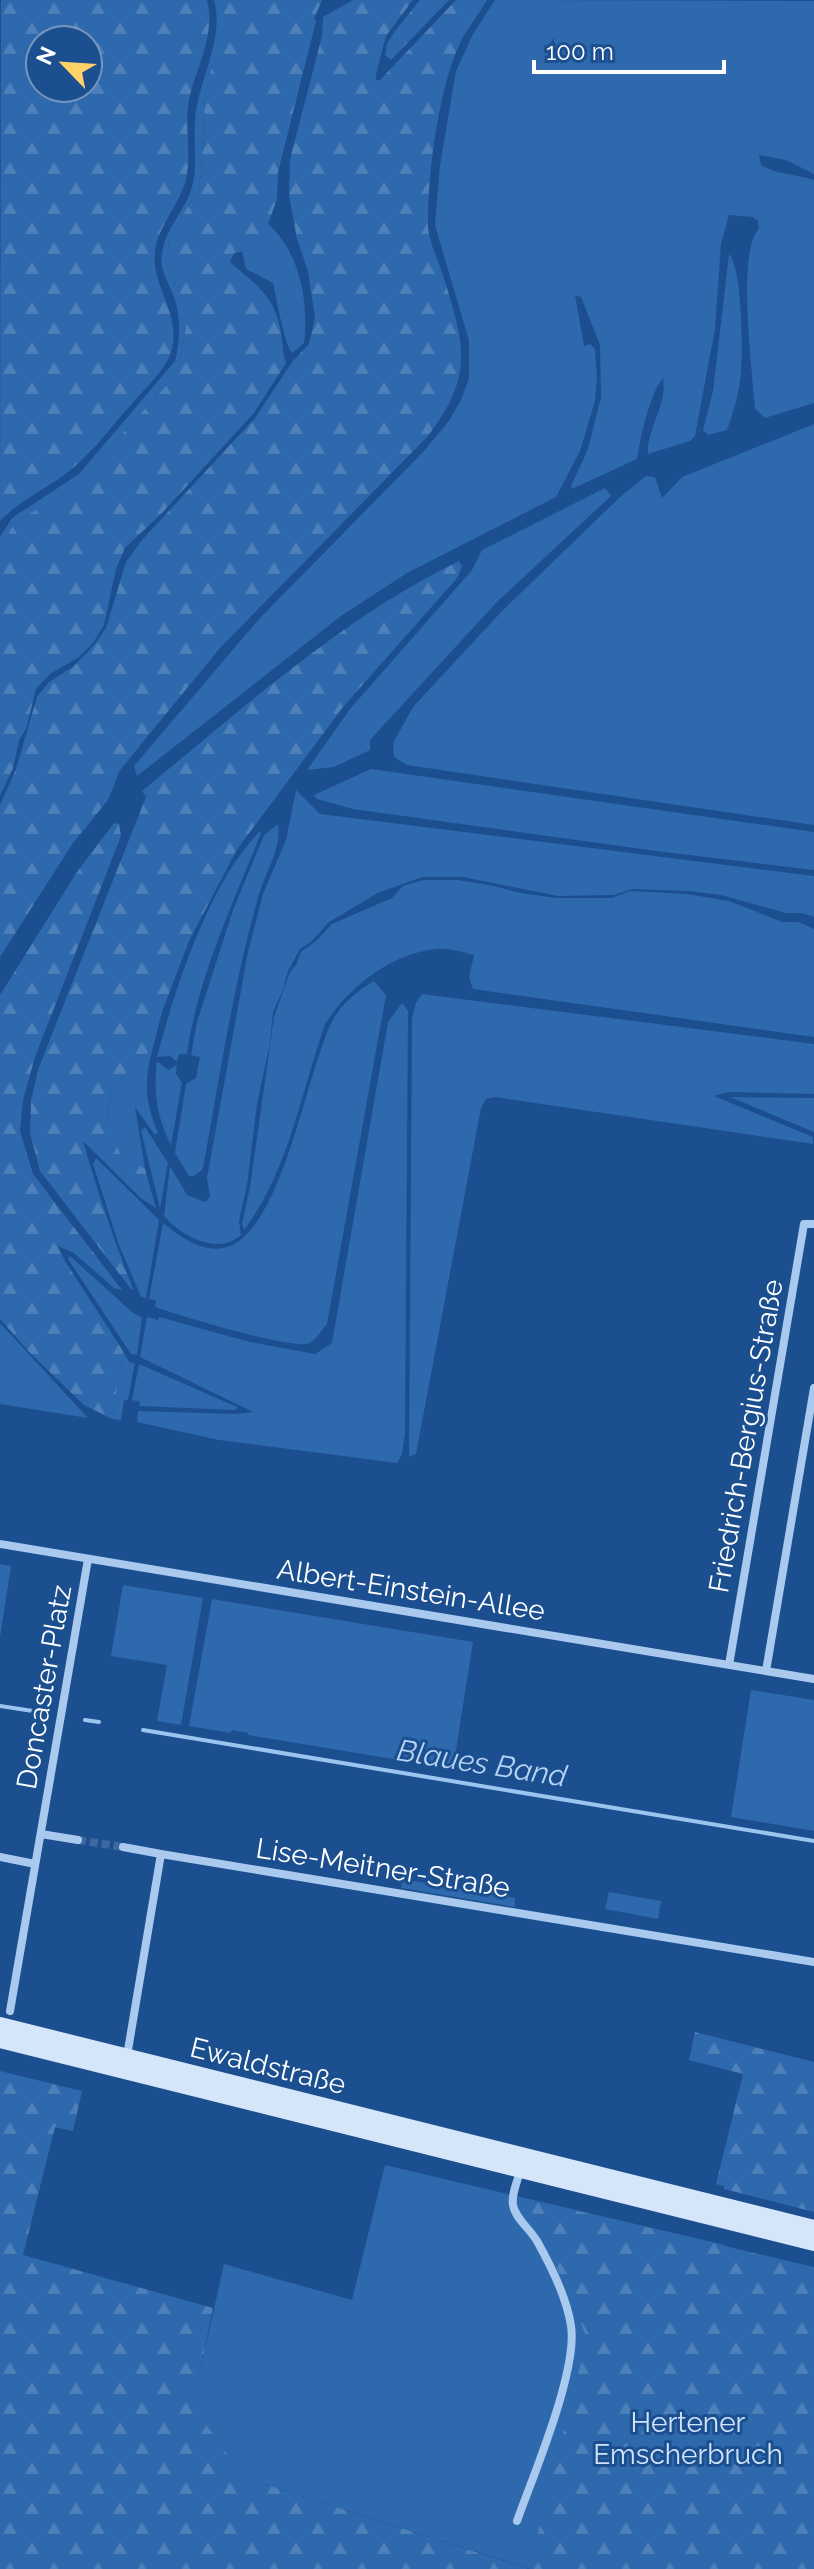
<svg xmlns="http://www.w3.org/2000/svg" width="814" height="2569" font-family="Raleway,sans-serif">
	<defs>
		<pattern id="forest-firs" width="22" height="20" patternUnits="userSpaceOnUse" patternTransform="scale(2)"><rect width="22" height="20" fill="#2e69ad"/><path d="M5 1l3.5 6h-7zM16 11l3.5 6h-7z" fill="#4d80b9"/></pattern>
	</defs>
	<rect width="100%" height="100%" fill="#1b4f8f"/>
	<!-- green -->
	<path fill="#2e69ad" d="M214,0h13v4l-22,94 -4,76 -3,17 -20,31 -9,20 -3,22 16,33 5,24 -8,46 -14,20 -96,105 -21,13 -25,11 -12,12 -11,24v-15l12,-19 67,-44 96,-113c5,-20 6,-41 0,-61 -5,-15 -16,-29 -13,-46 3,-25 23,-43 30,-67 6,-22 1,-45 3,-67 3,-40 30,-81 19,-120z
		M495,0l319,1v173l-28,-14 -27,-5 2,10c17,10 34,9 53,15v223l-49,15 -10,-9c-2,-34 -19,-159 4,-180l-1,-8 -5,-4 -24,-2 -8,29 -6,85 -20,107 -5,5 -42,13c-2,-24 20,-50 15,-76 -13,15 -23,61 -26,81l-65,30 -1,-3 17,-37 13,-52 -1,-52 -19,-48 -6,-2 9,51 6,-2 5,5 2,30 -2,22 -15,50 -24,46 -149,76 -66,43 -204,160 -3,-10 125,-147 165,-168 25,-30 12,-21 8,-21v-38l-34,-116 5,-60 16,-94 17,-37z
		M268,224c32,28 41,78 36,119l-12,10c-9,-13 -15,-53 -19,-70l-27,-14 -4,-18 12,-2z
		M729,254c13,14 14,94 12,116 -1,21 -7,40 -14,60l-19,5 -5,-5 10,-39z
		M814,424v401l-407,-60 -13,-8 -1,-14 20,-36 89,-96 118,-114 26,-21 9,1 7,21 20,-21z
		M605,488l6,8 -115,107 -126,137v10l-36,17 -27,3 43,-61 122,-139 10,-20z
		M371,769l443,63v38l-158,-19 -303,-42 -36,-10 -3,-4z
		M296,790l24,24 494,62v41l-12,-4h-16l-65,-18 -32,-4 -57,-2 -18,6 -56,1 -95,-19h-41l-44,16 -49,29 -18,20 -11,7 -12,22 -5,19 -10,22 -3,31 -13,61 -10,81 -8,36 2,14c-24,21 -59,1 -77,-19l6,-50 17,29 18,7 5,-5 -3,-19 41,-226 15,-58 23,-54z
		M278,824c4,24 -12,47 -19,70 -25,88 -39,179 -55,269l-2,7 -8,6h-5l-14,-23 11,-69 10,-6 4,-21 -9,-2 6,-33 36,-112 31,-75z
		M260,831l1,2c-28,70 -64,147 -74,221h-8l-2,8 -7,-6 -13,1c18,-69 52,-174 103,-226z
		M423,880h34l33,5 31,8 35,5h56l18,-7 57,3 42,7 53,21h17l15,7v108l-341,-48 -4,-12 5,-22c-12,-3 -25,-7 -37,-6 -46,4 -88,38 -112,75 -24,69 -36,146 -81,206l-2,-7 8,-36 24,-170 16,-45 6,-7 5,-13 15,-11 16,-17 60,-26 11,-12z
		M374,981l12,14 -59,329c-5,5 -10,15 -17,19 -16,8 -132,-28 -155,-36l1,-7 -7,-1 14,-76c17,13 37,29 60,25 60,-10 84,-184 111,-230 9,-16 25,-28 40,-37z
		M422,994l392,50v50l-86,-2 -14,4 99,41v7l-318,-47 -9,2 -5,9 -65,346 -7,3 3,-439 4,-15z
		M402,1003l6,8 -3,423 -3,20 -5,9 -178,-23 -82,-18 1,-11 98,3 17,-2 -113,-55 7,-40 11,3 1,-3 91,25 65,12 17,-11 56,-321z
		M152,1051c-8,33 -7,51 6,82l-3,2 -20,-28 10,62 -24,-14 -15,-33 6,-32 24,-30z
		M157,1061l11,9 9,-5 -1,9 6,9 -11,62c-14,-27 -18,-53 -14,-84z
		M730,1097l84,1v34z
		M145,1127l23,36 -8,45 -19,-77z
		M96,1158l63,62 -13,78 -5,-1 -22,-52 -26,-81z
		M70,1256l62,56 10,6 -5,37 -6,-1 -63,-95z
		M0,1323l88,95 -88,-14z
		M123,1351l6,11 6,1 -7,37h-4l-3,20 -9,-1z
		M139,1364l98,43 -1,3 -97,-4 1,-4 -8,-2z
		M0,1564l11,2 -11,71z
		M123,1585l80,13 -22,127 -24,-4 10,-56 -56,-9z
		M212,1599l261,43 -20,127 -205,-34v-2l-16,-3 -2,3 -41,-7z
		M751,1690l63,10v131l-83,-14z
		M402,1879l113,19v9l-114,-19z
		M609,1892l52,9 -3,18 -53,-10z
		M385,2165l340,80 -2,4 91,320 -282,-9 -2,9 -287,-92 -243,92v-293l193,127 31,-139 128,36z"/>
	<!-- forest -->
	<path fill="url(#forest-firs)" fill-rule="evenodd" d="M1,0h206c9,35 -11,67 -18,100 -5,26 3,53 -3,79 -6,25 -28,47 -31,72 -5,39 35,70 11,112 -9,15 -24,28 -35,42 -22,24 -41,51 -67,70 -22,16 -45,26 -64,46zM40,40h48v48h-48z
		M227,0h95l-8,19 2,2 -38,151 -1,27 -12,34 -11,16 -20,4 -4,9c26,23 44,32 51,70 2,11 1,20 5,31l-32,50 -92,100 -37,35 -9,21 -12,56 -11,18 -14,14 -29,17 -14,15 -10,40 -7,11 -6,28 -13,28v-244l11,-24 12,-12 25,-11 21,-13 96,-105 14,-20 8,-46 -5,-24 -16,-33 3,-22 9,-20 20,-31 3,-17 4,-76z
		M353,0h60l-27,36 -10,38v6h4l76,-80h31c-8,14 -19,27 -26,41 -22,44 -34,135 -33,185 1,15 9,32 14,46 22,71 34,102 -15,165l-207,211 -100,122 -12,30 -35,43 -73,114v-152l16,-36 21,-72 12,-15 25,-16 21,-22 11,-16 20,-66 16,-22 113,-122 37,-56 17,-18 6,-26 -7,-47 -11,-32 -8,-44 1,-36 32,-123 1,-19z
		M420,0h29l-58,60 -6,-5 2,-11 8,-13z
		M459,561l3,5 -4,11 -115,130 -107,144 -47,90 -27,71 -10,39 -16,9 -24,30 -6,31 15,34 24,14 11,39 -14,-9 -59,-58c14,50 31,99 50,148h-2l-91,-118 -10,-38 1,-33 8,-33 107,-270 -4,-6c100,-82 200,-173 317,-230z
		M114,823l5,1 2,12 -86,221 -12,43 -3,31 13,43 89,116 -8,-2 -40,-35 -16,-7 7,15 58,90 -11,68 -28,-14 -55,-53 -29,-33v-324l77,-123z
		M695,2032l119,30v150l-90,-23v-3l-8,-2 27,-110 -54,-14z
		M0,2071l82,20 -9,40 -18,-4 -32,128 190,53 -20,98 50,71 286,92 58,-231 -60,-139 287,68v302h-814z"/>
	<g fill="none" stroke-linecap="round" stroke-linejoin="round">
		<!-- stream -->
		<path stroke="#9cc4f0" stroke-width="4" d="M0,1706l33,5
			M85,1720l14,2
			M143,1730l671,111"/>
		<!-- street-tunnel -->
		<path stroke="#3d69a0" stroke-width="8" stroke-dasharray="8 4" stroke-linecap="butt" d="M78,1840l45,7"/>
		<!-- street -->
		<path stroke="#a9c9ee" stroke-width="8" d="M0,1544l814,135
			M729,1665l75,-441h10
			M766,1671l48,-283
			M41,1834l37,6
			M123,1847l38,7
			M0,1857l35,7
			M10,2011l78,-452
			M127,2056l34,-202 653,108
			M517,2521c16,-45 61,-150 54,-195 -4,-28 -20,-60 -34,-85 -7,-12 -22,-23 -24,-36 -2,-10 5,-26 8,-36"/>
		<!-- secondary -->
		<path stroke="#d6e6fa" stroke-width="16" d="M0,2025l814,203
			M0,2040l814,203"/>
	</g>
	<g text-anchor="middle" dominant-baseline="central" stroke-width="6" stroke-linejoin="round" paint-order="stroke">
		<!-- street labels -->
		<g font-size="28" fill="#fff" stroke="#1b4f8f">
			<text transform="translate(746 1436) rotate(-80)">Friedrich-Bergius-Straße</text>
			<text transform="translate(411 1590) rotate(9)">Albert-Einstein-Allee</text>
			<text transform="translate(44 1687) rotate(-80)">Doncaster-Platz</text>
			<text transform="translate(383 1868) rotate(9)">Lise-Meitner-Straße</text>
			<text transform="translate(268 2066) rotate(14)">Ewaldstraße</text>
		</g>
		<!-- park labels -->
		<g font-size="28" fill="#cfe3fa" stroke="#1b4f8f">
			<text x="688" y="2422">Hertener<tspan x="688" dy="32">Emscherbruch</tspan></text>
		</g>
		<!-- water labels -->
		<g font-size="30" font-style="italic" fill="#b5d3f5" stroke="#1b4f8f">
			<text transform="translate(482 1763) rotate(9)">Blaues Band</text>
		</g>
	</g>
	<!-- north arrow -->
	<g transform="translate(64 64) rotate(295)"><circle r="38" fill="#1b4f8f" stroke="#7695bc" stroke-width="2"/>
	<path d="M0-6L14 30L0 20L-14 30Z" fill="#ffd166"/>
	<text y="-12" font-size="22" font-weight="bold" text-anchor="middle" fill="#ffffff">N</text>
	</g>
	<!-- scale -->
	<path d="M534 60v12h190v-12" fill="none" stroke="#ffffff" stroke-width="4"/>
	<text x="546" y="60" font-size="24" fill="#ffffff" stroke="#1b4f8f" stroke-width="6" paint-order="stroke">100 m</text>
</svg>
